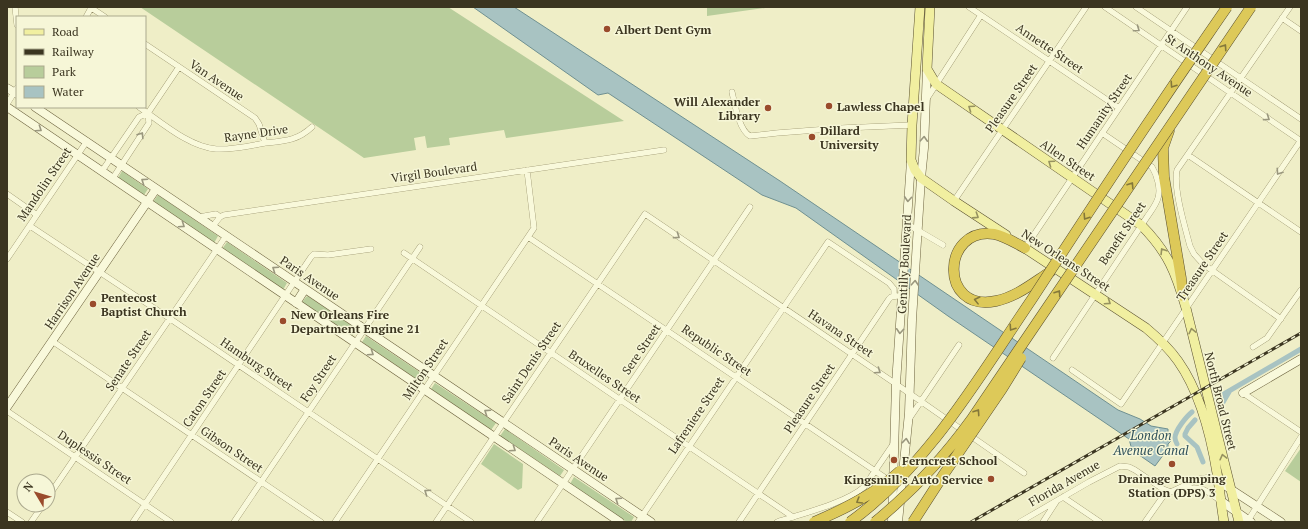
<svg xmlns="http://www.w3.org/2000/svg" width="1308" height="529" font-family="'PT Serif',serif">
	<rect width="100%" height="100%" fill="#efeec7"/>
	<!-- green -->
	<path fill="#b8cd9b" d="M140,7h308l176,114 -118,17 -2,-8 -55,8 1,7 -23,3 -2,-12 -11,2 2,12 -52,8z
		M707,7h65l-65,9z
		M122,171l26,18 -4,6 -26,-17z
		M158,195l60,41 -4,7 -61,-41z
		M227,242l60,41 -4,7 -61,-41z
		M308,296l49,33 -5,7 -49,-33v-2l3,-4z
		M366,336l61,41 -5,6 -60,-41z
		M435,383l61,40 -5,7 -60,-41z
		M505,429l59,41 -4,6 -60,-40z
		M494,444l29,20 -1,24 -4,2 -37,-26z
		M1301,448v34l-16,-11z
		M574,477l60,40 -3,5h-4l-57,-38z"/>
	<!-- water -->
	<path fill="#a8c3c2" stroke="#6f9091" d="M473,7h41l266,174 338,229 22,9 11,7 17,3v5l3,7 -3,3v7l-4,3 -9,12 -23,-16 -3,-11 -181,-123 -152,-108 -34,-13 -154,-102 -10,2z"/>
	<g fill="none" stroke-linecap="round" stroke-linejoin="round">
		<!-- canal -->
		<path stroke="#a8c3c2" stroke-width="5" d="M1217,398l84,-49
			M1219,405l3,-1 7,-12
			M1195,420l-7,8 -3,6v2l12,11 6,15
			M1177,444c-1,-2 -2,-4 -2,-6 0,-8 12,-22 17,-26"/>
		<!-- street casing -->
		<g stroke="#8b835c" stroke-width="6">
			<path id="street" d="M15,7l2,18
				M90,7l15,10
				M969,7l150,101
				M1105,7l196,134
				M1136,7l165,112
				M86,17l5,-9
				M1282,18l19,13
				M145,44l110,74 4,6 6,19
				M732,92c3,13 7,38 18,44l27,-3 65,-5 70,-3
				M926,100l55,-85
				M7,104l10,-16
				M139,107c22,15 50,40 77,42 16,1 33,-3 49,-6 19,-2 32,-2 47,-16
				M1188,155l113,77
				M102,171l37,-54 9,-4 31,-46
				M113,178l36,-55 -1,-10
				M7,194l30,21
				M954,201l132,-194
				M199,217l17,-3 4,3
				M907,224l36,21
				M30,226l139,92 302,204
				M213,226l7,-9 4,-2 440,-65
				M528,237l362,244
				M1025,248l162,-241
				M404,253l389,264
				M7,259l80,-118
				M1281,319l-78,-55 -9,-10 -4,-8c-5,-19 -17,-58 -13,-76l113,-163
				M52,341l269,181
				M1253,347l14,-9 34,-48
				M1053,358l94,-141c4,-6 9,-12 11,-19 3,-9 -1,-23 -6,-31l-50,-34
				M1072,370l49,34 180,-264
				M1243,393l58,39
				M7,411l164,111
				M909,419l50,-74
				M48,497l178,-261
				M1063,497l37,25
				M7,512l15,10
				M31,522l12,-17
				M133,522l178,-265 3,-3 14,1 43,-6
				M234,522l186,-275
				M335,522l199,-294 -7,-58
				M436,522l209,-308 251,170 128,89
				M537,522l213,-315
				M638,522l190,-280 61,41 5,6v7
				M739,522l150,-223 2,-2 6,-1
				M777,522c24,-8 69,-19 87,-35l30,-44
				M1020,522l69,-40 31,-16 9,1 6,3 28,19 8,3 23,-4 8,1 6,3 13,9
				M1043,522l13,-20
				M1145,522l19,-27 35,-16 12,-2 7,4
				M1247,522l54,-85"/>
		</g>
		<!-- secondary casing -->
		<g stroke="#6d633f" stroke-width="9">
			<path id="secondary" d="M7,88l10,6
				M7,107l613,415
				M35,107l616,415
				M296,303l9,-14
				M1243,393l58,-34
				M7,407l149,-218
				M1218,481l63,41
				M1221,501l30,21
				M892,522l4,-138 15,-223
				M898,522l11,-109 3,-93 9,-142 3,-30 3,-79"/>
		</g>
		<!-- primary casing -->
		<g stroke="#594f30" stroke-width="10">
			<path id="primary" d="M920,7l-8,118 -1,35 4,10 6,8 33,23 52,34
				M930,7l-3,62 9,15 205,141c27,27 35,48 45,83l53,214
				M1020,245l126,83c12,10 23,20 32,33 22,31 33,75 39,112 3,17 4,33 7,49"/>
		</g>
		<!-- highway casing -->
		<g stroke="#594f30" stroke-width="11">
			<path id="highway" d="M1169,131l-6,17 1,29 17,101 2,18
				M1025,248c-10,-5 -20,-12 -31,-14 -52,-8 -56,79 2,67 20,-4 37,-18 54,-29"/>
		</g>
		<!-- street -->
		<use href="#street" stroke="#f9f9db" stroke-width="5.5"/>
		<!-- secondary -->
		<use href="#secondary" stroke="#f9f9db" stroke-width="8"/>
		<!-- primary -->
		<use href="#primary" stroke="#f1efa0" stroke-width="9"/>
		<!-- highway -->
		<use href="#highway" stroke="#ddc959" stroke-width="10"/>
		<!-- rail casing -->
		<g stroke="#3b3520" stroke-width="3">
			<path id="rail" d="M971,522l330,-189"/>
		</g>
		<!-- rail -->
		<use href="#rail" stroke="#f6f6d7" stroke-width="1.5" stroke-dasharray="4.5" stroke-linecap="butt"/>
		<!-- highway-bridge casing -->
		<g stroke="#594f30" stroke-width="11" stroke-linecap="butt">
			<path id="highway-bridge" d="M814,522c31,-13 61,-28 86,-51
				M850,522c78,-56 129,-145 182,-223 41,-63 82,-126 124,-188 23,-35 47,-69 71,-104
				M875,522c38,-31 67,-62 96,-102l280,-413
				M913,522l31,-48 58,-85 19,-31"/>
		</g>
		<!-- highway-bridge -->
		<use href="#highway-bridge" stroke="#ddc959" stroke-width="10"/>
	</g>
	<!-- one-way arrows -->
	<defs><path id="oneway-chevron" d="M-2-3.5L2.5 0L-2 3.5" fill="none" stroke-width="1.6" stroke-linecap="round" stroke-linejoin="round"/></defs>
	<g stroke="#9a977e">
		<use href="#oneway-chevron" transform="translate(1137 29) rotate(35)"/>
		<use href="#oneway-chevron" transform="translate(1267 118) rotate(34)"/>
		<use href="#oneway-chevron" transform="translate(39 129) rotate(34)"/>
		<use href="#oneway-chevron" transform="translate(141 135) rotate(-57)"/>
		<use href="#oneway-chevron" transform="translate(924 139) rotate(-87)"/>
		<use href="#oneway-chevron" transform="translate(1279 172) rotate(124)"/>
		<use href="#oneway-chevron" transform="translate(144 181) rotate(-146)"/>
		<use href="#oneway-chevron" transform="translate(908 199) rotate(94)"/>
		<use href="#oneway-chevron" transform="translate(182 225) rotate(34)"/>
		<use href="#oneway-chevron" transform="translate(677 236) rotate(34)"/>
		<use href="#oneway-chevron" transform="translate(275 269) rotate(-146)"/>
		<use href="#oneway-chevron" transform="translate(915 283) rotate(-87)"/>
		<use href="#oneway-chevron" transform="translate(900 331) rotate(94)"/>
		<use href="#oneway-chevron" transform="translate(371 353) rotate(34)"/>
		<use href="#oneway-chevron" transform="translate(878 371) rotate(34)"/>
		<use href="#oneway-chevron" transform="translate(487 412) rotate(-146)"/>
		<use href="#oneway-chevron" transform="translate(906 441) rotate(-84)"/>
		<use href="#oneway-chevron" transform="translate(513 449) rotate(34)"/>
		<use href="#oneway-chevron" transform="translate(427 492) rotate(-146)"/>
		<use href="#oneway-chevron" transform="translate(618 500) rotate(-146)"/>
	</g>
	<g stroke="#84783a">
		<use href="#oneway-chevron" transform="translate(1224 47) rotate(-56)"/>
		<use href="#oneway-chevron" transform="translate(1173 85) rotate(124)"/>
		<use href="#oneway-chevron" transform="translate(1131 185) rotate(-57)"/>
		<use href="#oneway-chevron" transform="translate(1086 217) rotate(123)"/>
		<use href="#oneway-chevron" transform="translate(1058 293) rotate(-56)"/>
		<use href="#oneway-chevron" transform="translate(977 300) rotate(-166)"/>
		<use href="#oneway-chevron" transform="translate(1012 328) rotate(124)"/>
		<use href="#oneway-chevron" transform="translate(977 412) rotate(-56)"/>
		<use href="#oneway-chevron" transform="translate(859 501) rotate(149)"/>
	</g>
	<g stroke="#969260">
		<use href="#oneway-chevron" transform="translate(971 108) rotate(-145)"/>
		<use href="#oneway-chevron" transform="translate(1051 163) rotate(-145)"/>
		<use href="#oneway-chevron" transform="translate(976 216) rotate(33)"/>
		<use href="#oneway-chevron" transform="translate(1163 251) rotate(-122)"/>
		<use href="#oneway-chevron" transform="translate(1108 302) rotate(34)"/>
		<use href="#oneway-chevron" transform="translate(1192 331) rotate(-103)"/>
		<use href="#oneway-chevron" transform="translate(1223 457) rotate(-104)"/>
	</g>
	<!-- markers -->
	<g fill="#9a4b2c" stroke="#f6f6d7" stroke-width="1.5">
		<circle cx="607" cy="29" r="4"/>
		<circle cx="829" cy="106" r="4"/>
		<circle cx="768" cy="108" r="4"/>
		<circle cx="812" cy="137" r="4"/>
		<circle cx="93" cy="304" r="4"/>
		<circle cx="283" cy="321" r="4"/>
		<circle cx="894" cy="460" r="4"/>
		<circle cx="1172" cy="464" r="4"/>
		<circle cx="991" cy="479" r="4"/>
	</g>
	<g text-anchor="middle" dominant-baseline="central" stroke-width="3" stroke-linejoin="round" paint-order="stroke">
		<!-- poi labels -->
		<g font-size="12" font-weight="bold" fill="#3b3520" stroke="#f6f6d7" text-anchor="start">
			<text x="615" y="29">Albert Dent Gym</text>
			<text x="760" y="101" text-anchor="end">Will Alexander<tspan x="760" dy="14">Library</tspan></text>
			<text x="837" y="106">Lawless Chapel</text>
			<text x="820" y="130">Dillard<tspan x="820" dy="14">University</tspan></text>
			<text x="101" y="297">Pentecost<tspan x="101" dy="14">Baptist Church</tspan></text>
			<text x="291" y="314">New Orleans Fire<tspan x="291" dy="14">Department Engine 21</tspan></text>
			<text x="902" y="460">Ferncrest School</text>
			<text x="1172" y="478" text-anchor="middle">Drainage Pumping<tspan x="1172" dy="14">Station (DPS) 3</tspan></text>
			<text x="983" y="479" text-anchor="end">Kingsmill's Auto Service</text>
		</g>
		<!-- street labels -->
		<g font-size="12" fill="#3b3520" stroke="#f6f6d7">
			<text transform="translate(1050 48) rotate(34)">Annette Street</text>
			<text transform="translate(1209 65) rotate(34)">St Anthony Avenue</text>
			<text transform="translate(217 80) rotate(34)">Van Avenue</text>
			<text transform="translate(1011 98) rotate(-55)">Pleasure Street</text>
			<text transform="translate(1104 111) rotate(-56)">Humanity Street</text>
			<text transform="translate(256 133) rotate(-8)">Rayne Drive</text>
			<text transform="translate(1068 160) rotate(34)">Allen Street</text>
			<text transform="translate(434 172) rotate(-8)">Virgil Boulevard</text>
			<text transform="translate(44 184) rotate(-56)">Mandolin Street</text>
			<text transform="translate(1122 233) rotate(-56)">Benefit Street</text>
			<text transform="translate(1066 260) rotate(33)">New Orleans Street</text>
			<text transform="translate(904 264) rotate(-87)">Gentilly Boulevard</text>
			<text transform="translate(1202 266) rotate(-56)">Treasure Street</text>
			<text transform="translate(310 278) rotate(34)">Paris Avenue</text>
			<text transform="translate(72 291) rotate(-56)">Harrison Avenue</text>
			<text transform="translate(841 333) rotate(34)">Havana Street</text>
			<text transform="translate(641 349) rotate(-56)">Sere Street</text>
			<text transform="translate(717 350) rotate(34)">Republic Street</text>
			<text transform="translate(128 360) rotate(-56)">Senate Street</text>
			<text transform="translate(531 362) rotate(-56)">Saint Denis Street</text>
			<text transform="translate(257 364) rotate(34)">Hamburg Street</text>
			<text transform="translate(425 369) rotate(-56)">Milton Street</text>
			<text transform="translate(605 376) rotate(34)">Bruxelles Street</text>
			<text transform="translate(318 378) rotate(-56)">Foy Street</text>
			<text transform="translate(204 398) rotate(-56)">Caton Street</text>
			<text transform="translate(809 398) rotate(-56)">Pleasure Street</text>
			<text transform="translate(1221 401) rotate(76)">North Broad Street</text>
			<text transform="translate(696 415) rotate(-56)">Lafreniere Street</text>
			<text transform="translate(232 449) rotate(34)">Gibson Street</text>
			<text transform="translate(95 457) rotate(34)">Duplessis Street</text>
			<text transform="translate(579 459) rotate(34)">Paris Avenue</text>
			<text transform="translate(1064 483) rotate(-30)">Florida Avenue</text>
		</g>
		<!-- water labels -->
		<g font-size="13" font-style="italic" fill="#2f515b" stroke="#f6f6d7">
			<text x="1151" y="435">London<tspan x="1151" dy="15">Avenue Canal</tspan></text>
		</g>
	</g>
	<!-- border -->
	<rect width="1308" height="529" fill="none" stroke="#3b3520" stroke-width="16"/>
	<!-- legend -->
	<rect x="16" y="16" width="130" height="92" fill="#f6f6d7" stroke="#aba98e"/>
	<rect x="24" y="29" width="20" height="6" fill="#f1efa0" stroke="#aba98e"/>
	<text x="52" y="36" font-size="12" fill="#3b3520">Road</text>
	<rect x="24" y="49" width="20" height="6" fill="#3b3520" stroke="#aba98e"/>
	<text x="52" y="56" font-size="12" fill="#3b3520">Railway</text>
	<rect x="24" y="66" width="20" height="12" fill="#b8cd9b" stroke="#aba98e"/>
	<text x="52" y="76" font-size="12" fill="#3b3520">Park</text>
	<rect x="24" y="86" width="20" height="12" fill="#a8c3c2" stroke="#aba98e"/>
	<text x="52" y="96" font-size="12" fill="#3b3520">Water</text>
	<!-- north arrow -->
	<g transform="translate(36 493) rotate(308)"><circle r="19" fill="#f6f6d7" stroke="#aba98e"/>
	<path d="M0-3L7 15L0 10L-7 15Z" fill="#9a4b2c"/>
	<text y="-6" font-size="11" font-weight="bold" text-anchor="middle" fill="#3b3520">N</text>
	</g>
</svg>
